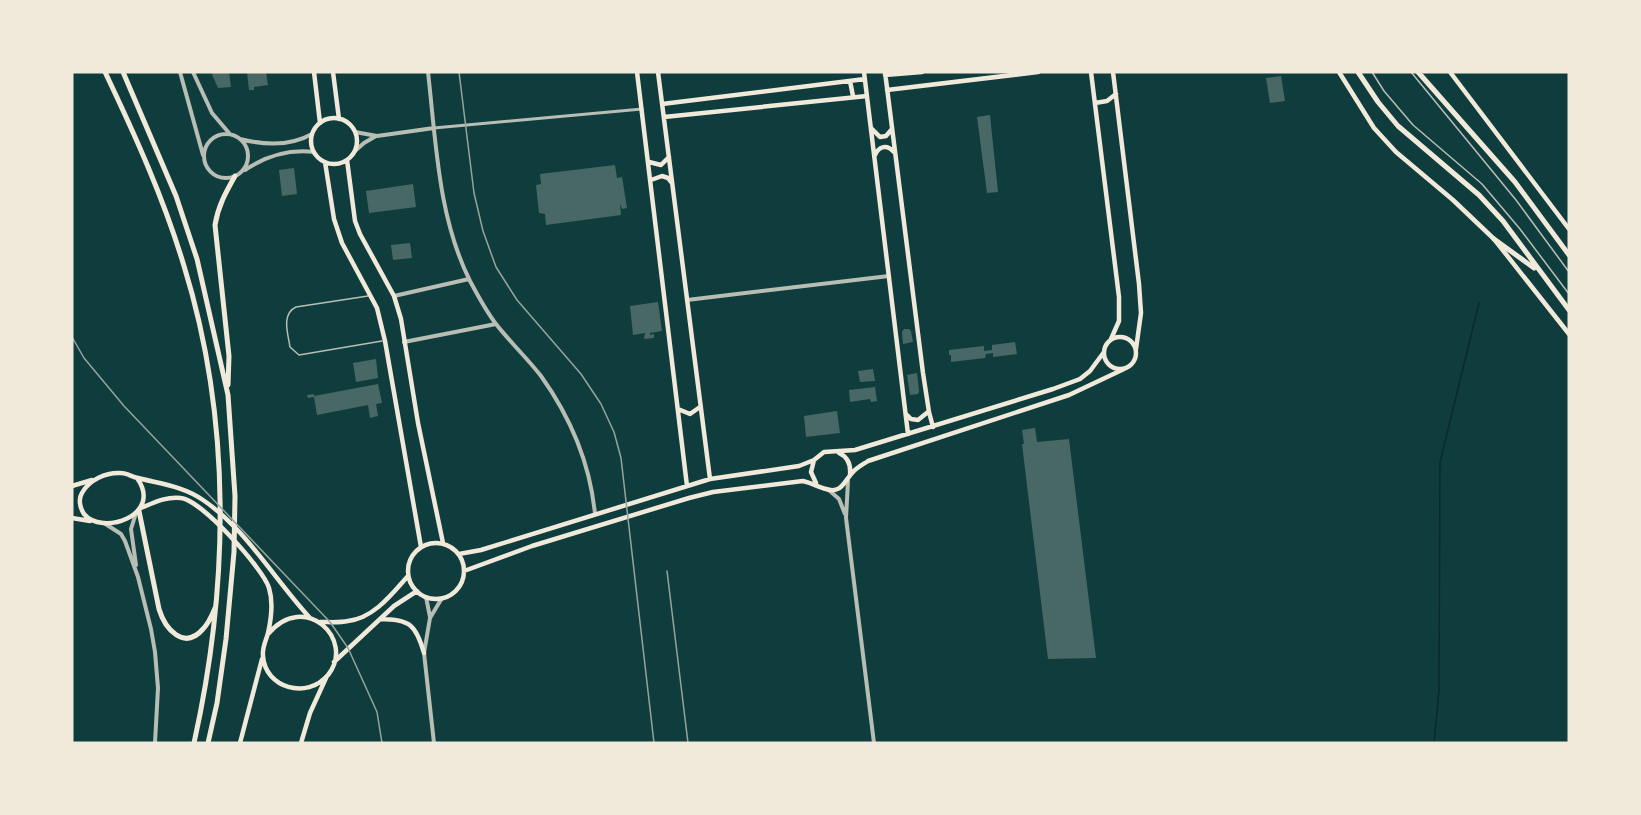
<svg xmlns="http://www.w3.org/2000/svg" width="1641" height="815" font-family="Helvetica,sans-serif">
	<rect width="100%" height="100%" fill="#0f3d3e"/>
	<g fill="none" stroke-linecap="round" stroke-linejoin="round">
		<!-- stream -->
		<path stroke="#0a2a2b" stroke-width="1.5" d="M1434,743l5,-53 1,-228 39,-159"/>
	</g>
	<!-- building -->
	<path fill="#486865" d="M211,72h18l2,15 -13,1z
		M247,72h19l2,13 -14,2v3h-5z
		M1281,76l4,25 -15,2 -4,-25z
		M990,115l8,77 -11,1 -10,-76z
		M615,165l2,13 5,-1 2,12 3,19 -5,1 -2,-5 1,11 -75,10 -1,-11 -6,-1 -3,-28 5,-1 -1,-10z
		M294,168l3,26 -15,2 -3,-26z
		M413,184l3,23 -47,6 -3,-22z
		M410,243l2,15 -19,2 -2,-15z
		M658,302l4,29 -12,2v2l4,-1v4l-10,1 1,-6 -12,2 -3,-29z
		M904,329h5l2,2 2,11 -10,2 -1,-12z
		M1015,342l2,12 -24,3v-4l-7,1 -1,4 -34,4v-7h-2v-5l35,-4v5l8,-1v-5z
		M376,359l2,19 -22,4 -3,-19z
		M873,369l2,12 -15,1 -2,-11z
		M917,373l2,18 -1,3 -8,1 -3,-20z
		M378,384l4,19 -6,1 2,12 -8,2 -2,-13 -51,10 -3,-18 -6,1 -1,-3 7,-1v2z
		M875,387l2,14 -6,1 -1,-3 -20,3 -1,-12z
		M837,411l3,22 -34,4 -2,-21z
		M1035,428l2,14 32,-3 27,219 -48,1 -26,-215h2l-2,-14z"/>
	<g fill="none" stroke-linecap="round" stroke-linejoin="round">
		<!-- service -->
		<path stroke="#b8beb3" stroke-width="1.5" d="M1372,72l12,19 29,34 69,59 38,45 49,65
			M1411,72l105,128 53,72
			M368,296l-72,11c-15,7 -8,27 -6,40l9,8 83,-14"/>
		<!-- minor -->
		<path stroke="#b8beb3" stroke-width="3" d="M434,128l208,-19"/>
		<!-- tertiary -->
		<path stroke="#b8beb3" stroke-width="4" d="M180,72l23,83
			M193,72l19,41 17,20
			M428,72c8,70 10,145 42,209 8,15 16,30 26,43 14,18 31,34 45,52 30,42 49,87 54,138
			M355,132l22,4 57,-8
			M204 156a22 22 0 1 1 44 0a22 22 0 1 1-44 0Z
			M240,139c24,6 51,7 72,-5
			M355,151l9,-8 12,-7
			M245,170c21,-14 44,-21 69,-18
			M394,296l75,-17
			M687,300l202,-24
			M404,342l92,-18
			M848,481l-2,37 28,225
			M830,491l9,8 6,15
			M136,513l-5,16 5,36
			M104,523l17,11 4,7 13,36 13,52 4,23 3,36 -3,55
			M426,597l4,20
			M434,743l-10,-90 6,-35 12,-20"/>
		<!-- secondary -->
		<path stroke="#f1e9da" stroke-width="4.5" d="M314,72l6,51
			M333,72l6,47
			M637,72l50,414
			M658,72l52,407
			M864,72l44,362
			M885,72l38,301 6,39 4,15
			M1091,72l28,225v24l-8,18
			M1113,72l26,212 2,29 -5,36
			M885,75l37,-3
			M850,81l3,15
			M887,90l151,-18
			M1095,103l12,-2 9,-7
			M662,104l203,-25
			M664,117l203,-21
			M311 141a23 23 0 1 1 46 0a23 23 0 1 1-46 0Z
			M872,129l8,8 6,-1 6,-7
			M875,155c4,-9 12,-11 19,-3
			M347,160l8,61 5,13 34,62 7,23 17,104 25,120
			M325,162l9,57 8,24 35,65 8,33 36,206
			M649,162l12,3 8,-8
			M651,180l11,-4 6,2 3,4
			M1104 353a16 16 0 1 1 32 0a16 16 0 1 1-32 0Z
			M678,409l12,5 10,-7
			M906,414l5,5 7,1 10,-8
			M839,453c9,4 12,12 11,22
			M814,460l-3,12 5,11
			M137,478c27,38 -36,58 -53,36 -4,-6 -6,-15 -2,-21 7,-13 24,-21 39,-20 6,0 11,4 17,5 23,6 45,8 65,22 43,29 71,79 107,118
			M72,486l20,-6
			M141,508c12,-5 26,-12 40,-10 20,2 82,70 88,90 4,13 2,32 -1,45 -2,8 -6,14 -5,23 2,32 44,44 65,19 28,-35 -23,-85 -60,-41
			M72,518l18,3
			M408 571a28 28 0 1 1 56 0a28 28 0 1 1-56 0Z
			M459,554l22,-4 229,-71 89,-13 15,-6 10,-8 31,-2 198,-61 27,-10 10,-8 14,-19
			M464,571l68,-25 157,-48 24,-6 90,-11c9,2 15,6 23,8 15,5 18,-7 26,-16 4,-5 10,-8 16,-12l201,-66 55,-26
			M380,619c30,0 36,6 44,34
			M320,622c9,0 19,1 28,-1 26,-3 44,-27 60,-45
			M334,662l60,-56 23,-15
			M240,743l22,-84
			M301,743l9,-30 16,-35"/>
		<!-- primary -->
		<path stroke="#f1e9da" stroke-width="4.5" d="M1339,72l35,56 22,24 57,48 41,39 75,95
			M1450,72l119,157"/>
		<!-- motorway -->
		<path stroke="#f1e9da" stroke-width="5" d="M105,72c30,63 59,127 79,194 48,155 45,320 10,477
			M123,72l53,124 21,63 31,136 7,101 -1,56 -8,87 -9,64 -9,40
			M1358,72l20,30 20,24 81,69 24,26 66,89
			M1418,72l97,110 54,73
			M1494,239l40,29
			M228,385l1,-29 -14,-131c3,-19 11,-33 20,-49
			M139,511l20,98c6,20 25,42 44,20 6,-6 9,-14 12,-21"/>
		<!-- rail -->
		<path stroke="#97a49c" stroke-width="1.5" d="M459,72l15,121 9,38 13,36 21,33 64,74 20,30 13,28 7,26 33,285
			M72,337l12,21 40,48 206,216 18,26 29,64 5,31
			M667,571l21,172"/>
	</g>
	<!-- border -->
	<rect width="1641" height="815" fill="none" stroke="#f1e9da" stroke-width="147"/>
</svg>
